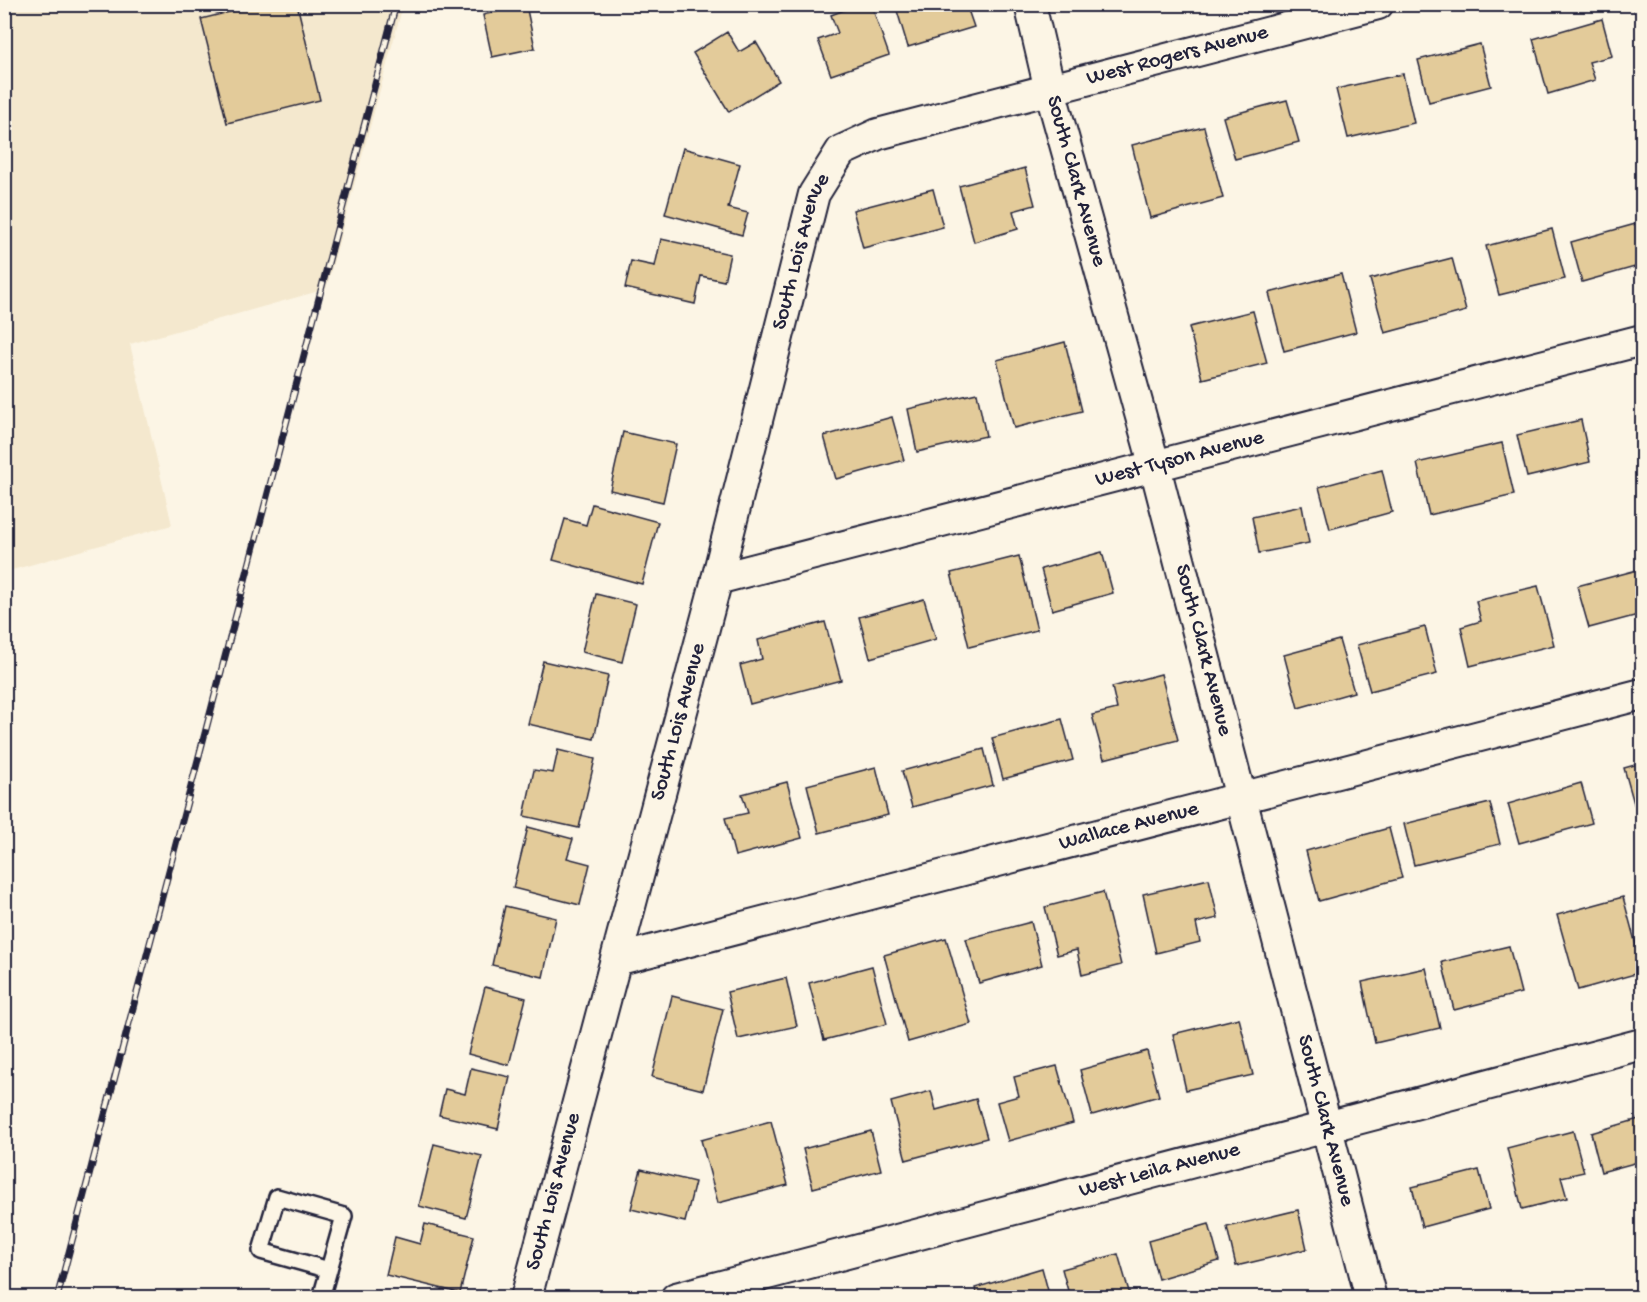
<svg xmlns="http://www.w3.org/2000/svg" width="1647" height="1302" font-family="'Gochi Hand',sans-serif">
	<rect width="100%" height="100%" fill="#fcf5e5"/>
	<filter id="ink" filterUnits="userSpaceOnUse"><feTurbulence type="fractalNoise" baseFrequency=".0167" numOctaves="2"/><feDisplacementMap in="SourceGraphic" scale="12" xChannelSelector="R" yChannelSelector="G"/><feConvolveMatrix kernelMatrix="1 2 1 2 8 2 1 2 1" color-interpolation-filters="sRGB"/></filter>
	<g filter="url(#ink)">
		<!-- built -->
		<path fill="#f4e8ce" d="M5,5h398l-77,284 -196,55 42,181 -167,47z"/>
		<!-- building -->
		<path fill="#e3cb9a" stroke="#22223b" stroke-width="1.5" d="M262,4h35l23,96 -93,23 -26,-104z
			M503,4h25l-2,1 9,43 -43,9 -9,-42 21,-5z
			M860,4h11l18,51 -58,20 -13,-35 20,-7 -7,-18z
			M895,4h71l8,23 -66,20z
			M1642,4v33l-8,-31z
			M1602,19l10,37 -23,6 6,18 -47,14 -15,-55z
			M727,32l12,20 17,-10 23,39 -50,31 -36,-59z
			M1480,44l11,42 -62,16 -11,-42z
			M1403,74l11,49 -66,15 -12,-49z
			M1287,100l12,42 -64,17 -12,-42z
			M1204,127l19,71 -73,20 -18,-73z
			M683,148l57,16 -12,44 20,5 -6,22 -77,-21z
			M1025,168l10,37 -22,6 5,18 -44,13 -15,-56z
			M933,189l10,38 -80,21 -10,-38z
			M1639,223l3,12v30l-60,17 -11,-40z
			M1552,229l13,50 -66,16 -13,-49z
			M661,239l69,15 -6,27 -23,-5 -6,28 -70,-16 6,-27 24,5z
			M1452,258l14,53 -81,22 -15,-54z
			M1341,274l15,58 -72,19 -15,-58z
			M1253,311l14,52 -65,16 -13,-52z
			M1065,342l17,69 -68,17 -17,-68z
			M977,393l9,43 -69,16 -9,-43z
			M892,417l12,43 -68,19 -12,-43z
			M1581,420l9,42 -63,15 -10,-42z
			M623,432l53,12 -13,58 -53,-12z
			M1502,443l12,52 -85,20 -12,-52z
			M1382,470l10,42 -62,17 -11,-42z
			M592,504l66,18 -16,62 -89,-24 12,-41 21,6z
			M1302,506l7,37 -50,10 -7,-36z
			M1102,552l11,41 -61,17 -11,-41z
			M1019,556l18,74 -68,17 -18,-74z
			M1641,569l1,5v40l-53,14 -12,-42z
			M1538,586l16,59 -84,21 -9,-39 20,-6 -5,-20z
			M596,594l40,10 -14,58 -40,-10z
			M924,599l12,40 -66,19 -11,-41z
			M825,622l16,58 -91,24 -10,-39 22,-6 -4,-19z
			M1425,627l12,47 -67,17 -13,-46z
			M1339,640l15,52 -56,16 -14,-53z
			M543,661l65,15 -14,63 -66,-15z
			M1161,674l17,66 -74,19 -12,-44 25,-6 -5,-22z
			M1062,719l11,41 -70,19 -11,-41z
			M984,749l9,36 -81,22 -10,-36z
			M558,750l37,9 -16,69 -55,-12 10,-46 19,3z
			M1642,763v57l-3,1 -15,-53z
			M876,767l12,48 -69,18 -12,-48z
			M787,782l15,56 -67,18 -10,-38 23,-5 -6,-19z
			M1581,783l11,40 -73,20 -11,-39z
			M1490,803l10,41 -86,21 -10,-41z
			M528,827l45,12 -6,19 23,6 -10,41 -67,-17z
			M1389,828l13,50 -83,23 -13,-50z
			M1209,879l9,39 -22,5 4,19 -44,11 -13,-59z
			M1103,892l18,73 -39,10 -5,-25 -20,5 -12,-48z
			M1623,897l19,70v5l-64,18 -21,-75z
			M505,906l51,12 -13,59 -51,-12z
			M1031,922l11,43 -63,18 -13,-44z
			M946,938l25,86 -63,18 -24,-87z
			M1509,946l12,47 -67,17 -12,-48z
			M872,966l15,58 -63,16 -15,-57z
			M1426,968l14,60 -65,15 -13,-61z
			M786,978l11,48 -59,13 -11,-47z
			M485,987l41,11 -17,67 -41,-11z
			M672,996l51,13 -20,81 -51,-13z
			M1239,1018l14,57 -67,15 -13,-56z
			M1147,1051l12,45 -67,19 -12,-45z
			M1057,1066l16,57 -65,18 -11,-39 22,-6 -5,-19z
			M471,1068l39,9 -12,52 -59,-14 6,-26 20,5z
			M931,1091l5,19 40,-11 11,39 -81,22 -15,-58z
			M1642,1118v43l-41,11 -10,-39z
			M771,1121l17,64 -70,18 -17,-63z
			M871,1131l10,39 -68,18 -10,-39z
			M1573,1131l11,41 -23,5 6,21 -45,11 -15,-61z
			M434,1144l48,12 -16,62 -47,-12z
			M641,1169l54,13 -10,40 -54,-13z
			M1479,1170l10,39 -67,18 -10,-40z
			M1298,1210l9,39 -71,17 -9,-39z
			M425,1224l49,12 -14,57 -74,-18 9,-38 25,7z
			M1209,1224l10,37 -61,18 -10,-38z
			M1118,1254l12,41 -11,3h-49l-8,-29z
			M1042,1268l8,30h-73l-2,-10z"/>
		<g fill="none" stroke-linecap="round" stroke-linejoin="round">
			<!-- lane casing -->
			<g stroke="#22223b" stroke-width="20">
				<path id="lane" d="M321,1298l23,-82 -67,-19 -16,54 68,19"/>
			</g>
			<!-- street casing -->
			<g stroke="#22223b" stroke-width="34">
				<g id="street">
					<path id="s1" d="M1030,4l20,86 105,377 216,831"/>
					<path id="s2" d="M717,579l925,-239"/>
					<path id="s3" d="M616,960l1026,-266"/>
					<path id="s4" d="M526,1298l191,-719 97,-385 27,-43 37,-17 500,-130"/>
					<path id="s5" d="M676,1298l966,-254"/>
				</g>
			</g>
			<!-- lane -->
			<use href="#lane" stroke="#fcf5e5" stroke-width="15"/>
			<!-- street -->
			<use href="#street" stroke="#fcf5e5" stroke-width="30"/>
			<!-- rail casing -->
			<g stroke="#22223b" stroke-width="7">
				<path id="rail" d="M57,1298l339,-1294"/>
			</g>
			<!-- rail -->
			<use href="#rail" stroke="#fcf5e5" stroke-width="4.5" stroke-dasharray="14" stroke-linecap="butt"/>
		</g>
	</g>
	<g text-anchor="middle" dominant-baseline="central" stroke-width="4.5" stroke-linejoin="round" paint-order="stroke">
		<!-- street labels -->
		<g font-size="22" fill="#22223b" stroke="#fcf5e5">
			<text stroke="none"><textPath href="#s4" startOffset="1542">West Rogers Avenue</textPath></text>
			<text stroke="none"><textPath href="#s1" startOffset="183">South Clark Avenue</textPath></text>
			<text stroke="none"><textPath href="#s4" startOffset="1082">South Lois Avenue</textPath></text>
			<text stroke="none"><textPath href="#s2" startOffset="478">West Tyson Avenue</textPath></text>
			<text stroke="none"><textPath href="#s1" startOffset="669">South Clark Avenue</textPath></text>
			<text stroke="none"><textPath href="#s4" startOffset="596">South Lois Avenue</textPath></text>
			<text stroke="none"><textPath href="#s3" startOffset="530">Wallace Avenue</textPath></text>
			<text stroke="none"><textPath href="#s1" startOffset="1155">South Clark Avenue</textPath></text>
			<text stroke="none"><textPath href="#s5" startOffset="500">West Leila Avenue</textPath></text>
			<text stroke="none"><textPath href="#s4" startOffset="110">South Lois Avenue</textPath></text>
		</g>
	</g>
	<!-- margin -->
	<rect width="1647" height="1302" fill="none" stroke="#fcf5e5" stroke-width="24"/>
	<rect x="12" y="12" width="1623" height="1278" fill="none" stroke="#22223b" stroke-width="2" filter="url(#ink)"/>
</svg>
